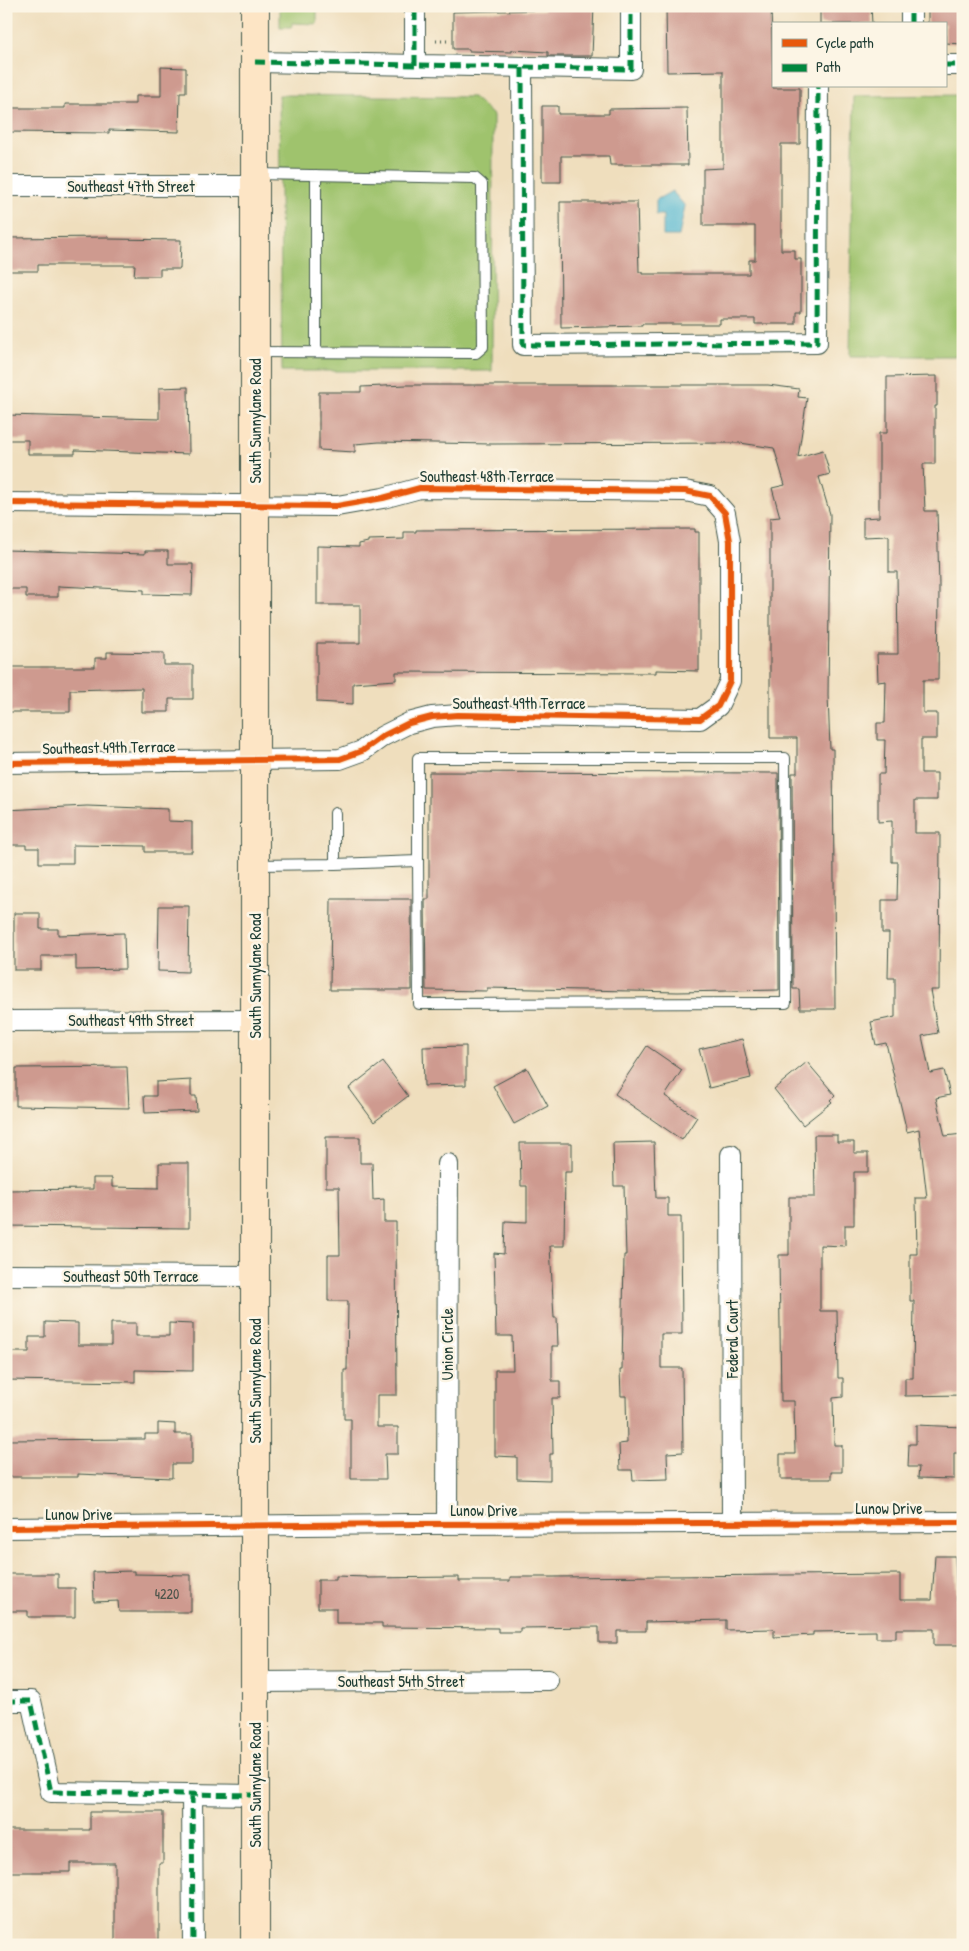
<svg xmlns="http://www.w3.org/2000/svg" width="969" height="1951" font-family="'Patrick Hand',sans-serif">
	<rect width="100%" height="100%" fill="#fcf5e5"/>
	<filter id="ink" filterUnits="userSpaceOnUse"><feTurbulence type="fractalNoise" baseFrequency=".02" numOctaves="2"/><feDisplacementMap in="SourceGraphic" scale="10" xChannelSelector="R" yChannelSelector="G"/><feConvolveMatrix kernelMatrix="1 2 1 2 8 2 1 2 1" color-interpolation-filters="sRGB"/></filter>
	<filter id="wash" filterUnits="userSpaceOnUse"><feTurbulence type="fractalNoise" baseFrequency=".0096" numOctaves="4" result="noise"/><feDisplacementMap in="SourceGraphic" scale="20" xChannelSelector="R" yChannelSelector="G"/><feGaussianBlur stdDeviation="1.12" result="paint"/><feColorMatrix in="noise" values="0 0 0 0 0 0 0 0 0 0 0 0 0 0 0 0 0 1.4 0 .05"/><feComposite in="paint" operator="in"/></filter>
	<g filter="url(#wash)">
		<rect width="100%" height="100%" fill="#efdebd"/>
		<!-- green -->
		<path fill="#9fc36d" stroke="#5f8050" d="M280,6h37v18l-25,-1v4h-12z
			M279,95l194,2 20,18 -1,256h-210z
			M963,95v261h-113l4,-260z"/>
		<!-- water -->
		<path fill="#53b7d1" stroke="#397a82" d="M672,191l13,15 -6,30h-16v-21h-7v-15z"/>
		<g id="blocks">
			<!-- building -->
			<path fill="#ce9a8f" d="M544,6h50l-2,50h-44v-4l-36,-2v2l-43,-1v-2h-16v-37l91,-2z
				M666,6h105l2,82h27v56h-19v106h14v9h6v53h-5v12h-41v-5h-35v5h-78v2l-81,2 -1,-126h77l2,70h3v2h107v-14h6v-34h-52v-57l20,-1v-97l-56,1z
				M820,6h51l1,18h-52z
				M928,6h35v38l-18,-1v-19h-17z
				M161,67l25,1v24h-6l-1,40 -70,-2v3l-103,-1v-24h59v-4h70v-8h26z
				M542,106h16v8h51v-5l78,-1 1,57h-78l-1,-9h-48v26h-19z
				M108,237v2l73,1 -1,29h-20v7h-26l1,-11h-97v6h-32v-33z
				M937,376v30h-2v58h-12l2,47h12l2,75 -1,94h-15v33h14v26h-16v34h16v27h-22v33h25l-1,157h-9l8,43 -16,3 8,37 14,-3 6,25 -14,3 9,38 18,-2v261l-58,1v-18h8l1,-77h-4v-47h7l-1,-56h11l-8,-69 -12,3 -21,-89 -10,2 -5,-23 24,-5v-39h-7l1,-45h-7v-33h15l1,-38h-6v-41l-14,1v-48h6l1,-34h-8v-17h8l1,-42 -8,1 -1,-28h21l-1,-82h-8v-36l-26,1v-19l16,-1v-84h8v-56z
				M406,385h362l31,4 -1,8 9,1 -9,59 25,-7 7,24 -11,3 11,37 -2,181 2,54h3l2,260h-35l-1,-20h-6l-1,-216h5v-35h-27v-220l10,-1 -8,-29 13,-3 -11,-37 -34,-5 -248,1 -113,-2 -24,2v8l-36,-2v-58h42v-5z
				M188,387l1,67 -114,-4v4h-47v-14h-22v-25l153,4v-31z
				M695,529v3h4v139l-43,-1v3l-260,-1v8l-43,3v21l-36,-2v-59h43v-38h-43v-59l42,1v-3l9,-2v-2l36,-1v-7h12v-2z
				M6,550l139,4v-3h23v13h25l-1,31 -48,-1v-4l-86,-4v11h-32v-8h-20z
				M107,652l57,1v12h29v34h-24v13h-27v-24l-72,2v22h-64v-45h89v-9h12z
				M429,772l349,1 1,217 -101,2 -191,-4v3l-61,-1 -1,-91h4z
				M87,806l81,3v12l24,1v30h-47v-6l-72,-1v18h-34v-15h-13v-3h-20v-35z
				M331,899h80l1,91h-82z
				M159,906h30l-1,66 -30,-1z
				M14,913h26v16h18v6l66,-2 1,36 -49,1v-14h-35v14h-27z
				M742,1039l9,39 -42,10 -10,-39z
				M466,1046v39l-42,1 -1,-39z
				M647,1046l35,24 -17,26 32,21 -15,23 -67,-46z
				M383,1062l25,34 -34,26 -25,-34z
				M807,1062l28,33 -5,5 2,2 -29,23 -29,-36z
				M127,1067l2,41 -113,-2v-38z
				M527,1068l21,38 -34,18 -21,-38z
				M191,1080v16h5l1,15 -52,2 -1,-17h12v-14z
				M814,1135h23v7h17v11h14v19h-14v53h-9v21l-25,-1v66h17l1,67h5v19l-10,1 1,47h8v27h-11v7h-51v-25h15l-1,-53h-13l-2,-146h10v-58h26z
				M326,1137h34v26h12l1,37 11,-1v23h12l1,173h-20v32h21v27h-13l1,25h-35v-60h-7v-49h3l1,-69h-20v-46h12l-1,-68h-13z
				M654,1142l2,56h12v18h13l1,118h-21v34h21l1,84 -16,1 1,26 -35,1 -1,-10h-12l-1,-26 8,-1 -1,-47h-5l-1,-26h2l2,-115h2l-2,-69h-10l-1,-43z
				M520,1143h52v29h-7l-1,74h-14l4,72h3l1,28h-6v35h8v17h-8l1,56h-3v26l-33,-1v-22l-22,-1v-86h18l-1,-34h-16l-2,-83 10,1 1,-33 22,1v-36h-6z
				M159,1163h30v65l-183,-2v-36l87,-1v-11h19v9l47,1z
				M45,1322l33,1v22h33v-22h25v13h33v-13l24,1v47l-58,-1v12l-129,-2v-28h23v-15h16z
				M158,1423l17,1v10h17v30h-20v14l-94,-4v3h-72v-37l139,-1v-5h13z
				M916,1425l47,2v26h-9v26l-36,-1 1,-11h-11l1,-23h7z
				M935,1556h20l2,45h6v42l-2,2h-27v-16h-38v9h-20v-7l-63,1v3l-39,2v-8l-48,1v-10l-80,2v9h-29v12h-18v-16l-79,1v4h-22v-4l-116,-1v-4h-46v-15h-18v-28h18v-4l31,1v1l92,-1v4h51v-4h42l348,-3v26h32z
				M134,1571v3l57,1v37h-72l-1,-11 -24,1 -1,-30z
				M6,1574h52v14h17v29h-47v-6h-22z
				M90,1812h73v51h-4v82h-44v-82h-45v9h-64v-42h84z"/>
		</g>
	</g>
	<g filter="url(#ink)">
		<use href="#blocks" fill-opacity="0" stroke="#3e5549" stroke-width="1"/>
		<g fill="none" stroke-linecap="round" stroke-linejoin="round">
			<!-- lane casing -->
			<g stroke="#3e5549" stroke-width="12">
				<path id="lane" d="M316,175v177
					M256,352l220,1 7,-6 -1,-163 -7,-6 -219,-4
					M335,864l83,-3v-103h367l1,245 -367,1 -1,-143
					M257,865l78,-1v-51"/>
			</g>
			<!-- street casing -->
			<g stroke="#3e5549" stroke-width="22">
				<path id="street" d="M911,24v-18
					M255,62l376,7v-63
					M415,65v-59
					M945,65h18
					M522,68l1,277 294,-2 1,-257
					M6,186h249
					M6,503l331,3 46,-8 37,-10 265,3 25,5 15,17 5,28v140l-12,25 -18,13 -242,-4 -26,2 -23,6 -26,13 -21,15 -22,8 -334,4
					M6,1021l249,-1
					M731,1155l1,367
					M6,1275l249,1
					M447,1524l1,-360
					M6,1528l407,-4 550,-2
					M255,1682l293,-2
					M6,1701h25l20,91 204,3
					M192,1794l1,151"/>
			</g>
			<!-- secondary casing -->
			<g stroke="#3e5549" stroke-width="30">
				<path id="secondary" d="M255,1945v-1939"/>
			</g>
			<!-- path -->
			<path stroke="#3e5549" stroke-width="3" stroke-dasharray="1 4" stroke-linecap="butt" d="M436,41h12"/>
			<!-- lane -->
			<use href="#lane" stroke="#fff" stroke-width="10"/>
			<!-- street -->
			<use href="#street" stroke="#fff" stroke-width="20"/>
			<!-- secondary -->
			<use href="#secondary" stroke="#fde5c5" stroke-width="28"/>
			<!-- quiet -->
			<path stroke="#00873e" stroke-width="5" stroke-dasharray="10 5" stroke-linecap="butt" d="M911,24v-18
				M255,62l376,7v-63
				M415,65v-59
				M945,65h18
				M522,68l1,277 294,-2 1,-257
				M6,1701h25l20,91 204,3
				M192,1794l1,151"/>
			<!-- cycleway casing -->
			<g stroke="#fcf5e5" stroke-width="9">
				<path id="cycleway" d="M6,503l331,3 46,-8 37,-10 265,3 25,5 15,17 5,28v140l-12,25 -18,13 -242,-4 -26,2 -23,6 -26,13 -21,15 -22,8 -334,4
					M6,1528l407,-4 550,-2"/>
			</g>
			<!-- cycleway -->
			<use href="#cycleway" stroke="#e8590c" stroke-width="6"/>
		</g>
	</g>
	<g text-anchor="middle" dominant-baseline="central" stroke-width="5" stroke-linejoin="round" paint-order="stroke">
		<!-- number labels -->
		<g font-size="14" fill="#4b544b">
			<text x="167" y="1593">4220</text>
		</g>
		<!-- street labels -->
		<g font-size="16" fill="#1f3d34" stroke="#fcf5e5">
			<text x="131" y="186">Southeast 47th Street</text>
			<text transform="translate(255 421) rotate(-90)">South Sunnylane Road</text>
			<text x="487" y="476">Southeast 48th Terrace</text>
			<text x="519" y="703">Southeast 49th Terrace</text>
			<text transform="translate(109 747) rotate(-1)">Southeast 49th Terrace</text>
			<text transform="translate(255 976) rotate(-90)">South Sunnylane Road</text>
			<text x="131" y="1020">Southeast 49th Street</text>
			<text x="131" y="1276">Southeast 50th Terrace</text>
			<text transform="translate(732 1339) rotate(-90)">Federal Court</text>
			<text transform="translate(447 1344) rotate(-90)">Union Circle</text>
			<text transform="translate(255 1381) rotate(-90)">South Sunnylane Road</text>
			<text x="889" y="1508">Lunow Drive</text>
			<text x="484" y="1510">Lunow Drive</text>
			<text x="79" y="1514">Lunow Drive</text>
			<text x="401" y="1681">Southeast 54th Street</text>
			<text transform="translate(255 1785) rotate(-90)">South Sunnylane Road</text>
		</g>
	</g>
	<!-- margin -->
	<rect width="969" height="1951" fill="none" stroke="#fcf5e5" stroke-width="25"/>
	<!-- legend -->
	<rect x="772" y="22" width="175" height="65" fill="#fcf5e5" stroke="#a4ab9e"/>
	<rect x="782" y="39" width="25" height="8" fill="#e8590c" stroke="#a4ab9e"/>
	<text x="816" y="48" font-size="15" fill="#1f3d34">Cycle path</text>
	<rect x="782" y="64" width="25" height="8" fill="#00873e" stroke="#a4ab9e"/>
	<text x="816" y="72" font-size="15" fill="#1f3d34">Path</text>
</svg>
